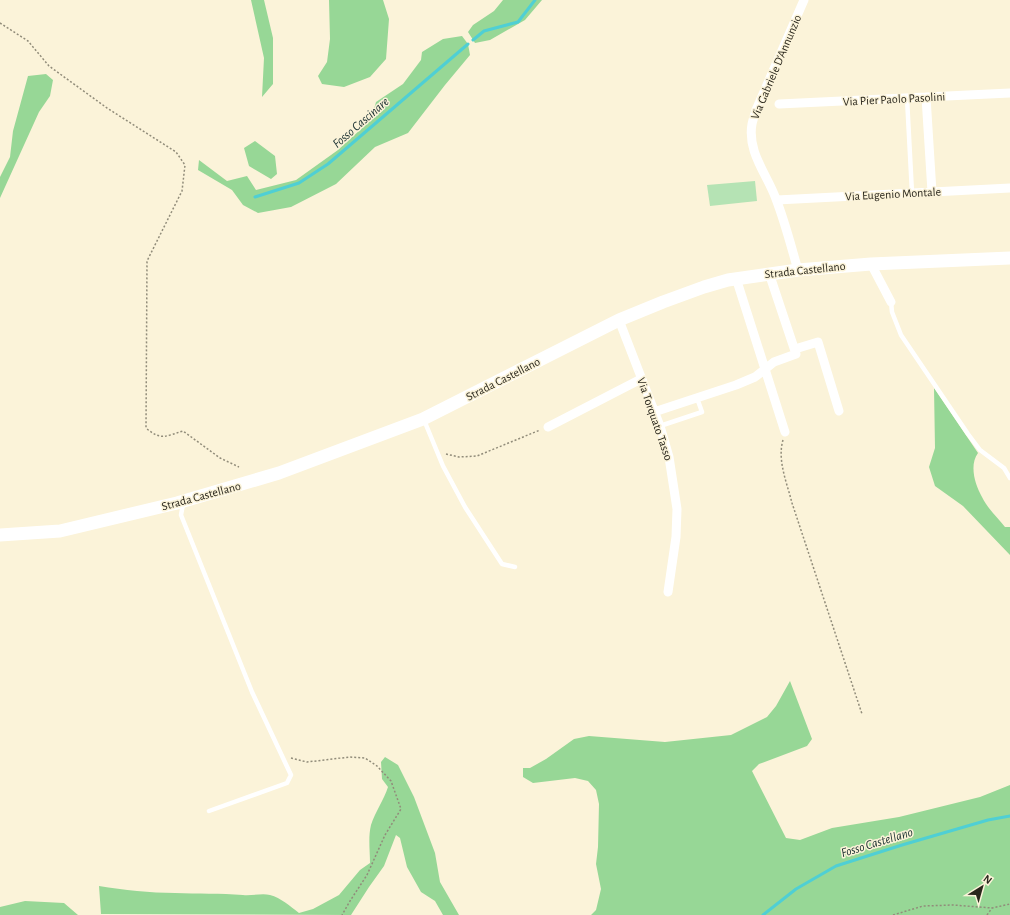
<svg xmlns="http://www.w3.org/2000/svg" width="1010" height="915" font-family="'Alegreya Sans',sans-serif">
	<rect width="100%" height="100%" fill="#fbf3d9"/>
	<!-- green -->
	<path fill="#b5e3b4" d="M755,181l2,20 -47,5 -3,-21z"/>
	<!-- forest -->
	<path fill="#97d796" d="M251,0h13l9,38v46l-11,13 2,-39z
		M329,0h54l6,19 -3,40 -16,18 -26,10 -22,-3 -4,-8 9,-14 3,-23z
		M503,0h39l-17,20 -35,20 -15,3 -7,-11 5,-7 21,-14z
		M462,36l6,8 2,11 -25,30 -37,48 -33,14 -39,37 -45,23 -33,6 -15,-8 -11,-15 -34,-20 1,-10 28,21 20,-5 9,14 40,-10 42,-30 33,-30 5,-18 27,-18 18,-24 1,-8 21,-13z
		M46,74l7,6 -3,16 -11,16 -39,86v-21l10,-20 3,-26 15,-55z
		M255,141l20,15 2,18 -6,5 -22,-13 -5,-18z
		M934,388l44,65c-9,12 -3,32 4,44 5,11 16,21 23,30h5v28l-47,-49 -28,-20 -6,-19 6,-19z
		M790,681l22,58 -5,7 -48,18 -7,7 34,67 14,2 32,-12 67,-11 81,-20 30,-12v130h-419l5,-5 5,-21 -5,-25 2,-17 1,-43 -3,-14 -8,-9 -13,-3 -42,5 -10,-6v-9h7l16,-9 28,-20 15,-3 76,6 66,-7 36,-18 9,-11z
		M385,757l13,8 16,32 21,56 5,29 19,33h-16l-8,-14 -14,-9 -14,-25 -7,-29 -4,-3 -12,31 -15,21 -18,28 -250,-1 -2,-28c25,4 51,7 76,7 23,1 45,0 68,2 8,1 19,-2 27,0 11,3 20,11 29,18l14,-4 26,-14 21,-25 10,-7c0,-12 -2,-26 1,-38 4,-13 13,-25 17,-38l-6,-8 -1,-17z
		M25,901l39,2 14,12h-78v-8z"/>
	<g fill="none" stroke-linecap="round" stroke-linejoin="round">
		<!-- stream -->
		<path stroke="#4fcfd4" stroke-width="3" d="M473,40l11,-9 34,-9 17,-22
			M255,197l44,-14 29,-19 140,-120
			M763,915l33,-26 40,-23 66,-21 86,-25 22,-4"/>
		<!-- path -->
		<path stroke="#918c7a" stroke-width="1.5" stroke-dasharray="2 2" stroke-linecap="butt" d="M0,23l28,18 21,25 58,42 69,44 9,13 -3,26 -35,70 -1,167c15,13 20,8 37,3l37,27 19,9
			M783,440c-6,20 4,43 9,63l70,211
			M446,454l13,3 18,-1 63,-26
			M291,758l16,4 43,-5 15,1 12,8 14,15 10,28 -16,26 -18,40 -17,26 -8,14
			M893,915l30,-9 30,-1 39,3 18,-4
			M987,915l5,-7"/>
		<!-- lane -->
		<path stroke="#fff" stroke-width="4.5" d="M907,98l5,95
			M891,302l1,10 9,23 67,99 12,16 24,18 6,10
			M424,420l19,46 22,41 37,57 13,3
			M660,426l42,-14 -5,-14
			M183,504l-2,11 71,177 39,83 -4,8 -78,28"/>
		<!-- street -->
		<path stroke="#fff" stroke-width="9" d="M926,97l6,95
			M779,104l231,-11
			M777,200l233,-12
			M871,264l20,38
			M798,270c-7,-24 -13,-48 -22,-71 -9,-25 -29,-47 -24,-75 1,-5 3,-10 4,-14l48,-110
			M736,278l49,154
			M619,320l41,106 9,31 8,52 -1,28 -8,55
			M795,349l23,-7 21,69
			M654,412l82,-27 19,-8 19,-15 22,-8 -27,-81
			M548,427l93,-48"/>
		<!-- secondary -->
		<path stroke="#fff" stroke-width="13" d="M0,535l60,-4 117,-28 102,-30 144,-54 196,-99 44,-18 41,-15 24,-7 70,-10 73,-6 139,-6"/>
	</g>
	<g text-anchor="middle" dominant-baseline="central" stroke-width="3" stroke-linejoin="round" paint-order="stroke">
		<!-- street labels -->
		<g font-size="12" fill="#2a271d" stroke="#fbf3d9">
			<text transform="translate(776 67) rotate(-67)">Via Gabriele D'Annunzio</text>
			<text transform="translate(894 99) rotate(-3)">Via Pier Paolo Pasolini</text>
			<text transform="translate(893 194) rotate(-3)">Via Eugenio Montale</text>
			<text transform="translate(805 270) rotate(-6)">Strada Castellano</text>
			<text transform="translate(503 379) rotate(-27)">Strada Castellano</text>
			<text transform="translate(655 419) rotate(71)">Via Torquato Tasso</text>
			<text transform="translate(201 496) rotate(-15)">Strada Castellano</text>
		</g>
		<!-- water labels -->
		<g font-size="13" font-style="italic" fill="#192f30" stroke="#fbf3d9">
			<text transform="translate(361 123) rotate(-41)">Fosso Cascinare</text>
			<text transform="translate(877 843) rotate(-17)">Fosso Castellano</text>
		</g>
	</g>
	<!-- north arrow -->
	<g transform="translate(982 887) rotate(37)" stroke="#fbf3d9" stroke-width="3" paint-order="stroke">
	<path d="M0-3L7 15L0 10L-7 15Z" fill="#2a271d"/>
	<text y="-6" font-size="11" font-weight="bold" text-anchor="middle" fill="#2a271d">N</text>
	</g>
</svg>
